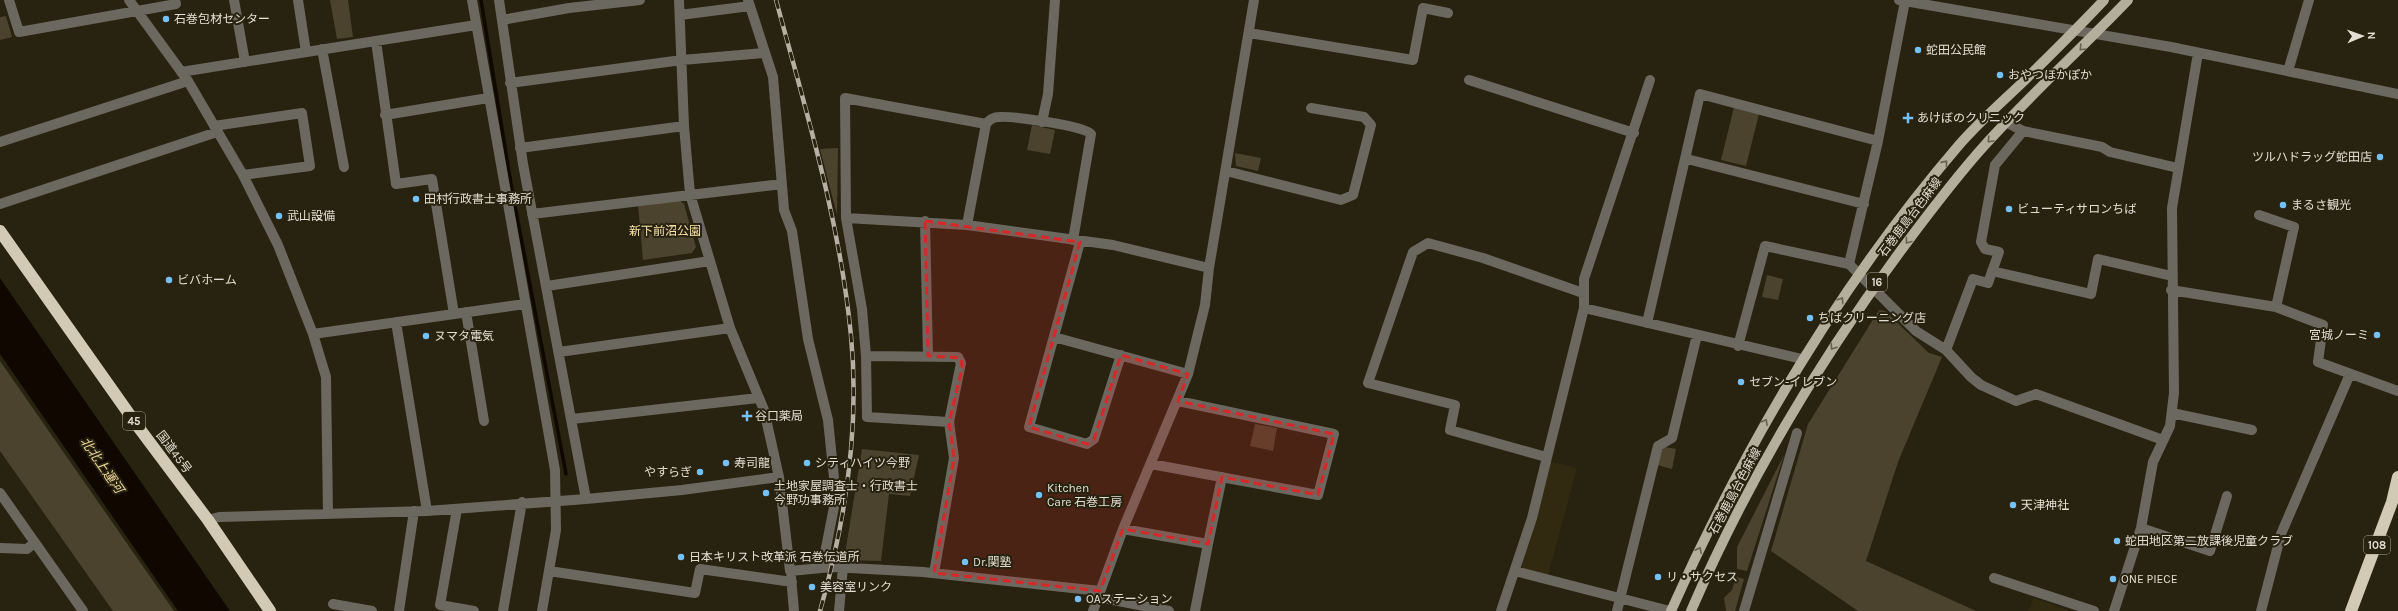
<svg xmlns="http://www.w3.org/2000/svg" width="2398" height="611" font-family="Karla,'Noto Sans JP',sans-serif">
	<rect width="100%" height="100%" fill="#282210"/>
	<!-- built -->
	<path fill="#322911" d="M1548,461l29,7 -29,107 -27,-6z
		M2034,598l36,13h-42z"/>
	<!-- green -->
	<path fill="#4b432e" d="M330,0h18l5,37 -16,2z
		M6,16l6,21 -12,3v-23z
		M1734,107l25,7 -13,52 -25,-6z
		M1032,125l23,5 -5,24 -23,-4z
		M838,148l-1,67 -17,-66z
		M1235,153l26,5 -3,13 -22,-5z
		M679,200l5,4 12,43 -4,6 -49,7 -5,-55z
		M1767,275l16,4 -5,21 -16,-3z
		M1879,310l6,1 44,42 13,4 -44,105 -32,99 110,50h-118l-87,-60 37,-127z
		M0,361l174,250h-61l-113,-160z
		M1255,424l22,4 -4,23 -23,-5z
		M1665,447l11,2 -4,20 -15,-4 4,-16z
		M862,449l57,6 -9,41 -21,-2 -8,67 -37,-1z
		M1784,455l-37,116 -10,-2v-22z
		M1736,577l8,2 -9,32h-9l-2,-13 8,-8z"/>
	<!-- water -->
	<path fill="#100800" d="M0,278l230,333h-52l-178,-257z"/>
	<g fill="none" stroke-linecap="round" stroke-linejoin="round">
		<!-- stream -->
		<path stroke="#100800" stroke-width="3.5" d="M481,0l31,190 54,284"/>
		<!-- minor -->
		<path stroke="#6b685f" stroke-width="10" d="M9,0l10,32 157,-28 -1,-4
			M129,0l59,81 55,94 35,70 35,89 13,43 2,137
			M234,0l11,62
			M298,0l8,52
			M472,0l83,470 1,60 -14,81
			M748,0l25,77 11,133 8,21 16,108 20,81 8,77 -14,71
			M1899,0l272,47 227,47
			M1905,1l-27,140 -29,123 67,67 30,19 25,27 10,8 35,16 20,-7 127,46
			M680,15l70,-9
			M502,20l67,-12 71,-8
			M1249,33l164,27 10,-52 25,5
			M376,41l20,143 36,-5 22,135
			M322,49l22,118
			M2288,71l21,-71
			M181,72l295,-47
			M1469,80l165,53
			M510,83l172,-23 82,-7
			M385,115l103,-17
			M1042,122l6,-28 7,-94
			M2006,122l17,9 79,16 8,5 68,16
			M214,126l88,-13 8,53 -67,9
			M0,142l188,-61
			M520,148l164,-22
			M1687,159l177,45
			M1226,171l115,29 12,-5 18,-70 -7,-8 -53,-9
			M0,204l217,-72
			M532,214l250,-30
			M846,218l121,7 146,20 96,23
			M925,221l3,135
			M967,225l19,-101c4,-5 7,-7 13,-7 13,-1 88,9 92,17l-18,106
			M1080,242l-51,185 58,17 7,-5 27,-84
			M1992,271l99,23 7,-35 74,17
			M547,286l163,-25
			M2171,290l105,17 18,-80 -35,-12
			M2276,307l47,18 -5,37 80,29
			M1584,308l218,51
			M466,312l18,109
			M396,322l31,189
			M1647,323l53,-229 178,47
			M313,334l212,-30
			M1054,337l134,37
			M1738,346l27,-100 84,18
			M1946,350l27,-71 15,4 11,-31 -14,-3 -4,-7 14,-77 28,-34
			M559,352l171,-24
			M866,356l92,1 3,6 -12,59 5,36 -20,115
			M2172,413l80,17
			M572,419l186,-21
			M949,422l-82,-5 -1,-61 -4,-47 -16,-91 -1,-120 141,26
			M1546,457l-96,-27 5,-25 -87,-22 45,-131 15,-9 55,15 100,35
			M1151,464l167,31 16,-61 -156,-33
			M779,477l11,94 42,-4 91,5 177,19
			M0,493l83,118
			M586,499l96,-9 97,-13 -15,-67 -34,-82 -40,-134 -6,-68 -5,-126
			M457,509l-17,96 34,6
			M208,520l11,-3 208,-6 159,-12 -63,-335 -24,-164
			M2141,528l69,23 17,-55
			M1123,529l85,15 -13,67
			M1208,544l14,-67
			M0,548l27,1 7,-6
			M549,571l146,22 5,-24 92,13
			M1515,571l155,40
			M791,577l3,34
			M1994,578l100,33
			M1098,597l71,14
			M333,604l39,7
			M399,611l15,-100
			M503,611l19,-109
			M839,611l4,-44
			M1093,611l30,-82 65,-155 17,-69 4,-37 45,-268
			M1501,611l31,-93 52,-210v-29l66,-199
			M1617,611l41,-165 14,-8 25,-103
			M1744,611l53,-178
			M2114,611l27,-83 12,-66 17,-36 4,-33 -2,-185 26,-155
			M2261,611l20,-77 69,-160"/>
		<!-- major -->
		<path stroke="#b4ae9c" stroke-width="10" d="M1671,611c75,-168 168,-326 288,-466 20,-23 43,-43 65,-64 27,-27 54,-53 80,-81
			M1691,611c57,-132 131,-255 217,-370 24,-32 49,-65 76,-95 46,-51 97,-97 144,-146"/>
		<!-- highway -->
		<path stroke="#d2cab4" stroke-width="12" d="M0,231l139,197 69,92 62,91
			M2351,611l41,-109 6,-25"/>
		<!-- rail casing -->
		<g stroke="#b4b0a3" stroke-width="4.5">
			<path id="rail" d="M776,0c30,111 64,221 75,336 9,92 -6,187 -31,275"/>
		</g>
		<!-- rail -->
		<use href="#rail" stroke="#282210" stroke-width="3" stroke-dasharray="9" stroke-linecap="butt"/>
	</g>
	<!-- one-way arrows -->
	<defs><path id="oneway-chevron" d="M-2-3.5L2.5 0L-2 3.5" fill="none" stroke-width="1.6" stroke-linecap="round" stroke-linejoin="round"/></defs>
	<g stroke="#67614f">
		<use href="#oneway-chevron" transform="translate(2082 48) rotate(134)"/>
		<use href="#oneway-chevron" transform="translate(1990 140) rotate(133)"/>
		<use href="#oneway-chevron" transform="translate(1945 163) rotate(-51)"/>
		<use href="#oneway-chevron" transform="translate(1908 241) rotate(127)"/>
		<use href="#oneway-chevron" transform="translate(1841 300) rotate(-56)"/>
		<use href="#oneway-chevron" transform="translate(1833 347) rotate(124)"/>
		<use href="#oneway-chevron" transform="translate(1765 422) rotate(-60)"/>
		<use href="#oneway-chevron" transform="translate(1699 550) rotate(-64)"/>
	</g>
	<!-- marked area -->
	<path fill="#d62828" fill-opacity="0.2" stroke="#d62828" stroke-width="3" stroke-dasharray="8 5" stroke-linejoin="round" d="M925,221l155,21 -51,185 58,17 7,-5 27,-84 67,19 -10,27 156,33 -16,61 -96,-18 -14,67 -85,-15 -23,62 -166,-18 20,-115 -5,-36 13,-54 -1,-10 -33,-2z"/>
	<!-- markers -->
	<g fill="#73c1f6" stroke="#282210" stroke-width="1.5">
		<circle cx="166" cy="19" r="4"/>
		<circle cx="1918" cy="50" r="4"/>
		<circle cx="2000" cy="75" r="4"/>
		<path d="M1906 112h4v4h4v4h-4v4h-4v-4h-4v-4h4z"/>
		<circle cx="2380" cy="157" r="4"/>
		<circle cx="416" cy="199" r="4"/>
		<circle cx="2283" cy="205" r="4"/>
		<circle cx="2009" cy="209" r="4"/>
		<circle cx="279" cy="216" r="4"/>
		<circle cx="169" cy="280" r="4"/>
		<circle cx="1810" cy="318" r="4"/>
		<circle cx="2377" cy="335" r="4"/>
		<circle cx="426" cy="336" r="4"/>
		<circle cx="1741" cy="382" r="4"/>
		<path d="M745 410h4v4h4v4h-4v4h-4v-4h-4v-4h4z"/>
		<circle cx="726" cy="463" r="4"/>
		<circle cx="807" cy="463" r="4"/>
		<circle cx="700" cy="472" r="4"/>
		<circle cx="766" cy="493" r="4"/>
		<circle cx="1039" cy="495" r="4"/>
		<circle cx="2013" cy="505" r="4"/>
		<circle cx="2117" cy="541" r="4"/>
		<circle cx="681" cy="557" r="4"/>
		<circle cx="965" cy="562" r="4"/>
		<circle cx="1658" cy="577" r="4"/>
		<circle cx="2113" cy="579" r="4"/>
		<circle cx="812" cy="587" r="4"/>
		<circle cx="1078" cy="599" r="4"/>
	</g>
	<g text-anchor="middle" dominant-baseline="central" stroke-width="4" stroke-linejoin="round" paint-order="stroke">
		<!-- shield labels -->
		<g fill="#282210" stroke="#aaa698" stroke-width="1">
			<rect x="1867" y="273" width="20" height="18" rx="3"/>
			<rect x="123" y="412" width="22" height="18" rx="3"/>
			<rect x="2364" y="536" width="26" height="18" rx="3"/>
		</g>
		<g font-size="11" font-weight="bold" fill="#e2ded3">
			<text x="1877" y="282">16</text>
			<text x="134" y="421">45</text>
			<text x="2377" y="545">108</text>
		</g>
		<!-- poi labels -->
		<g font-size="12" fill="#e2ded3" stroke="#282210" text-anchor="start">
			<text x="174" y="19">石巻包材センター</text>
			<text x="1926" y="50">蛇田公民館</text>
			<text x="2008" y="75">おやつほかぽか</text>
			<text x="1917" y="118">あけぼのクリニック</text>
			<text x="2372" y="157" text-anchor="end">ツルハドラッグ蛇田店</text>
			<text x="424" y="199">田村行政書士事務所</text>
			<text x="2291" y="205">まるさ観光</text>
			<text x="2017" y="209">ビューティサロンちば</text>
			<text x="287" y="216">武山設備</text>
			<text x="177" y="280">ビバホーム</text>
			<text x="1818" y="318">ちばクリーニング店</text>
			<text x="2369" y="335" text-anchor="end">宮城ノーミ</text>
			<text x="434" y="336">ヌマタ電気</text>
			<text x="1749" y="382">セブン-イレブン</text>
			<text x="755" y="416">谷口薬局</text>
			<text x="734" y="463">寿司龍</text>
			<text x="815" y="463">シティハイツ今野</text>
			<text x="692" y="472" text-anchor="end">やすらぎ</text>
			<text x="774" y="486">土地家屋調査士・行政書士<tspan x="774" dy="14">今野功事務所</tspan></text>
			<text x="1047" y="488">Kitchen<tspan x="1047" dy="14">Care 石巻工房</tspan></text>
			<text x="2021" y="505">天津神社</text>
			<text x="2125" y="541">蛇田地区第二放課後児童クラブ</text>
			<text x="689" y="557">日本キリスト改革派 石巻伝道所</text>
			<text x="973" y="562">Dr.関塾</text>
			<text x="1666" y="577">リ・サクセス</text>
			<text x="2121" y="579">ONE PIECE</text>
			<text x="820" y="587">美容室リンク</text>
			<text x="1086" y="599">OAステーション</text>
		</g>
		<!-- street labels -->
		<g font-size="12" fill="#e2ded3" stroke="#282210">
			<text transform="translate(1910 217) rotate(-53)">石巻鹿島台色麻線</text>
			<text transform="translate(174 452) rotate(53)">国道45号</text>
			<text transform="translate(1735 491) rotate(-62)">石巻鹿島台色麻線</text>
		</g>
		<!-- park labels -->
		<g font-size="12" fill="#f8e2a5" stroke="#282210">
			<text x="665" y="231">新下前沼公園</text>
		</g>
		<!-- water labels -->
		<g font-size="13" font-style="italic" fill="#ebd599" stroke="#282210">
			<text transform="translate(102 465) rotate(55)">北北上運河</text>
		</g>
	</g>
	<!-- north arrow -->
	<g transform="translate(2362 36) rotate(88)" stroke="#282210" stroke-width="3" paint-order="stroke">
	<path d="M0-3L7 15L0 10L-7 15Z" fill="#e2ded3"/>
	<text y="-6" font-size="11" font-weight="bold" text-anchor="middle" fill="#e2ded3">N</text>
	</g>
</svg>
